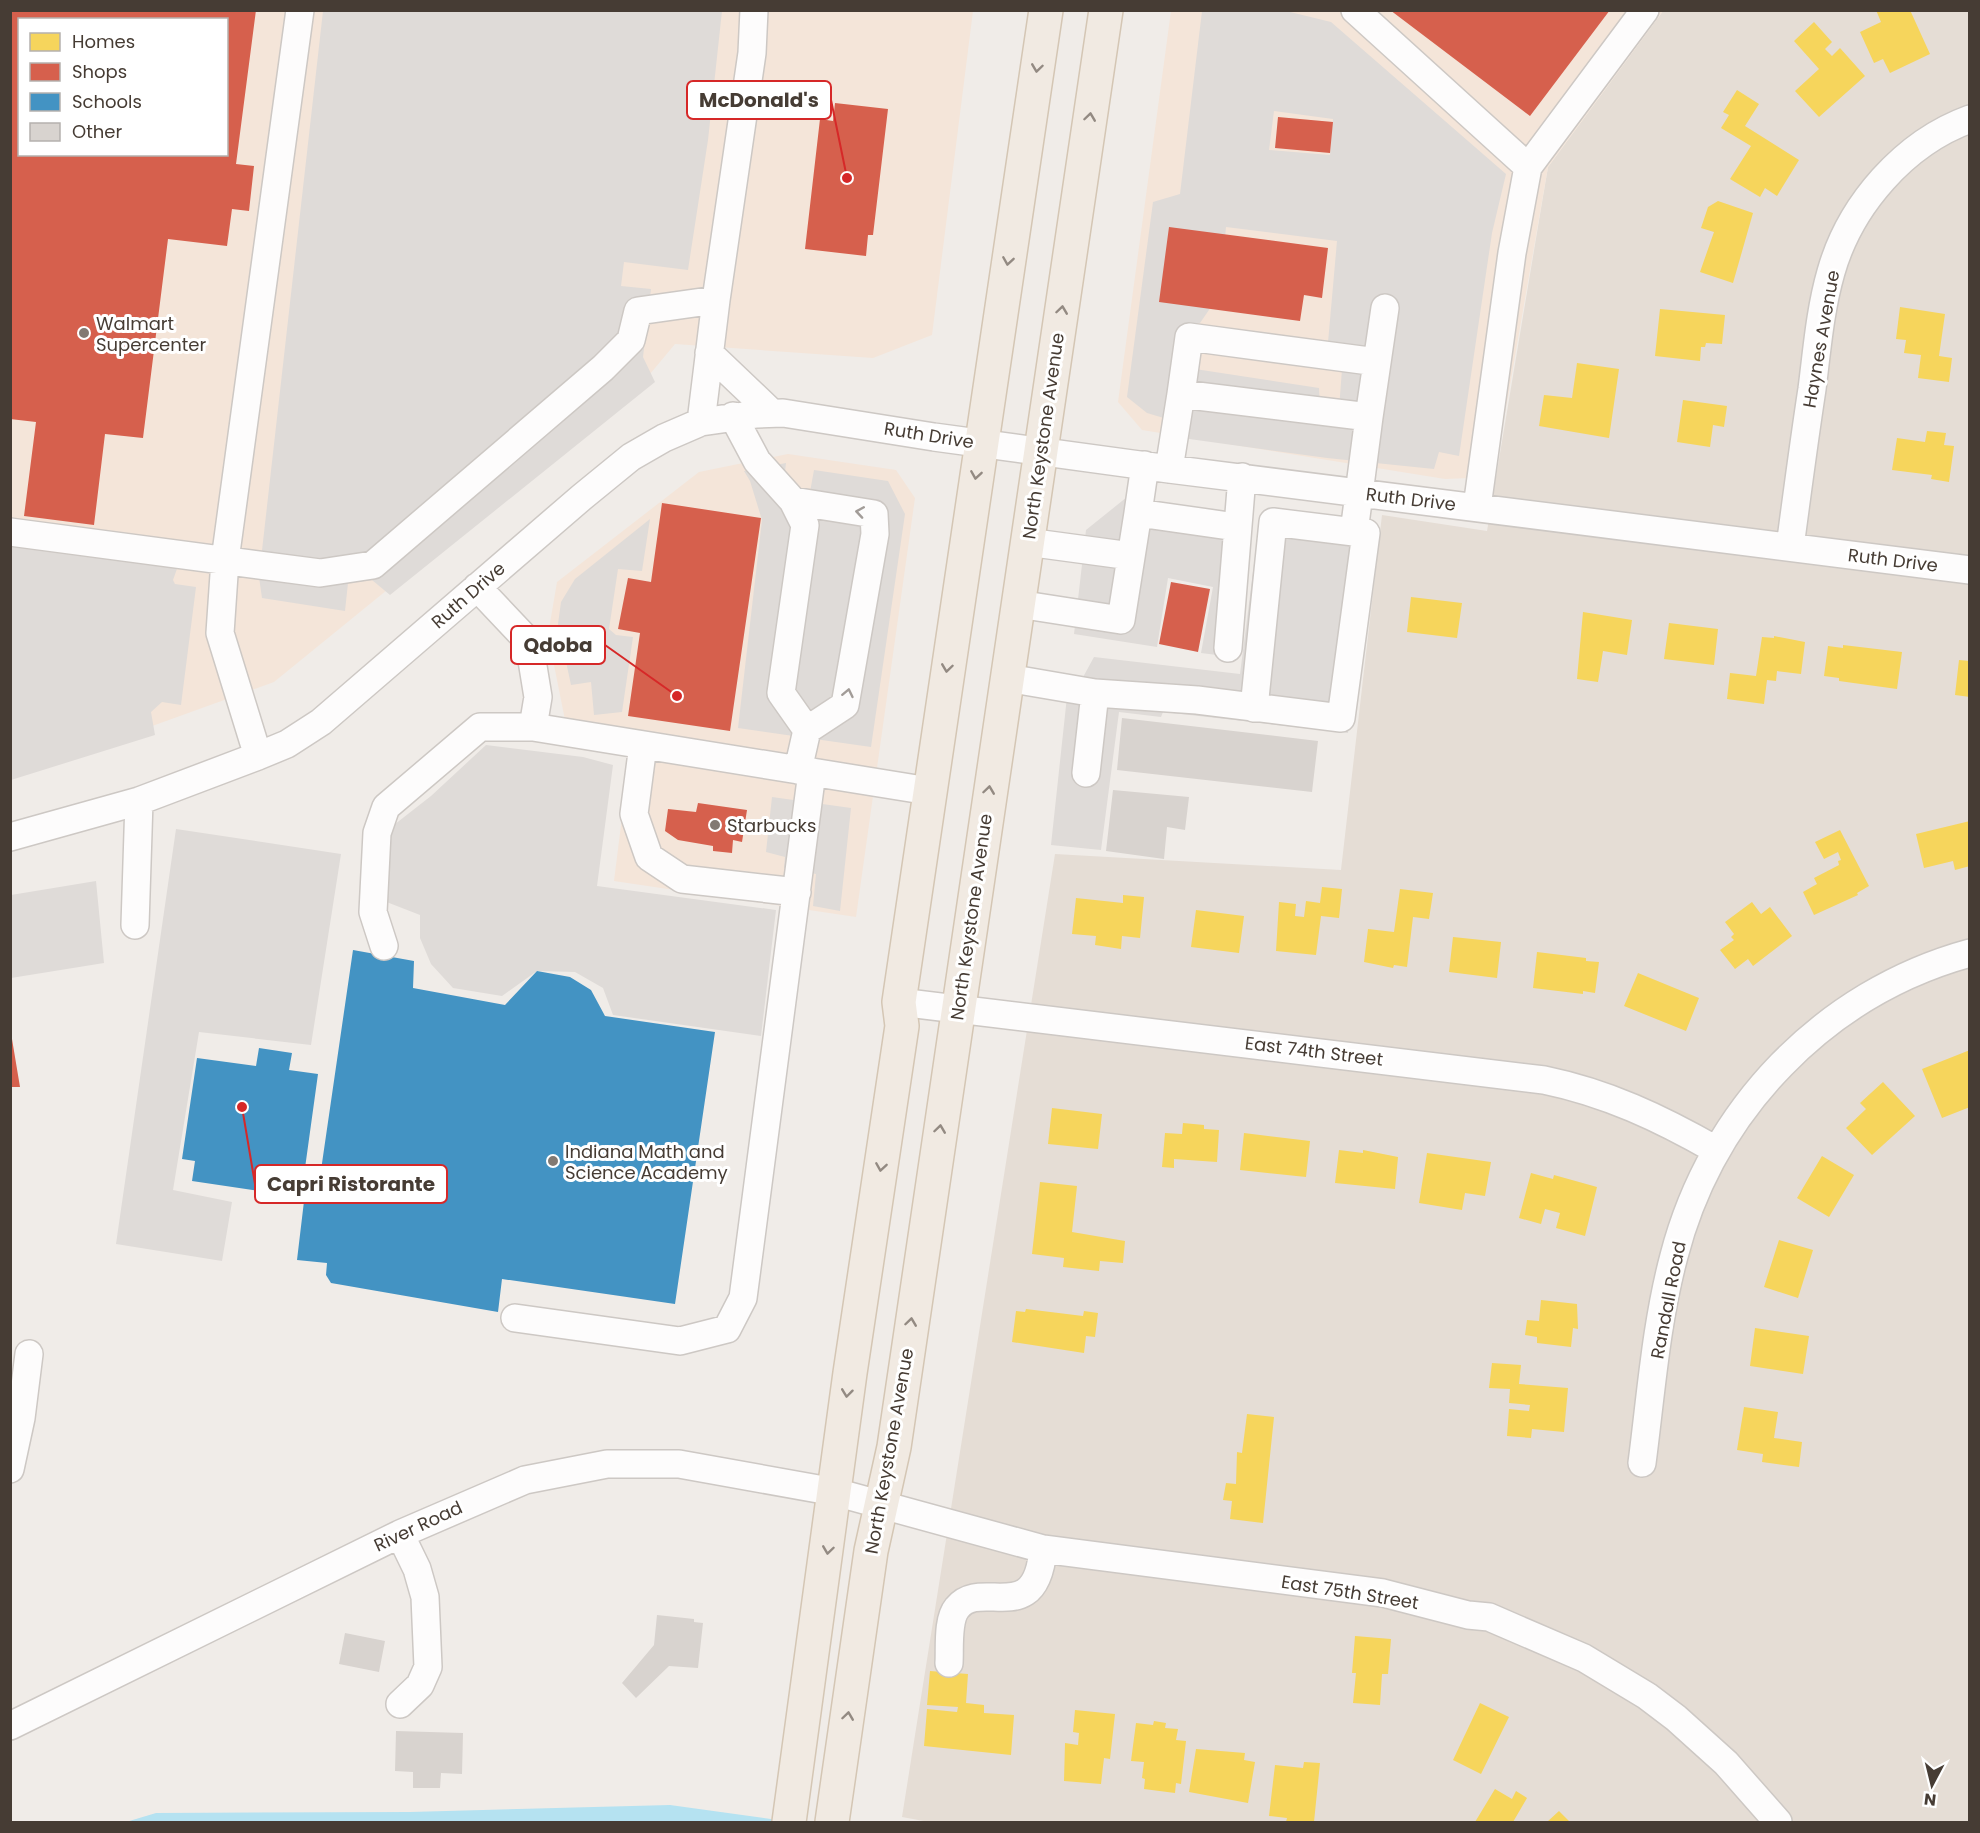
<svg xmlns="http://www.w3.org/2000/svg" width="1980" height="1833" font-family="Poppins,sans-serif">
	<rect width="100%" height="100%" fill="#f0ece8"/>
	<!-- residential -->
	<path fill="#e5ddd5" d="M1663,11h306v1811h-1040l-27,-5 153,-963 286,16 41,-355 105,16 61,-364z"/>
	<!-- commercial -->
	<path fill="#f4e5d9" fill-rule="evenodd" d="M11,11h962l-41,324 -59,23 -198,-14 -30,36 -371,302 -166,60 -97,29zM20,20h206v134h-206z
		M1171,11h492l-115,156 -54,310 -49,2 -303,-49 -24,-28z
		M788,454l108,16 19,28 -59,419 -242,-36 19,-151 -68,-10 -17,-85 9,-53 142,-110z"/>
	<!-- parking -->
	<path fill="#dfdbd8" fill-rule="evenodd" d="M323,11h399l-14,129 -20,130 -64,-8 -3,24 30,3 -8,68 12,25 -265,213 -18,-15 -24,3 -3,28 -83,-13 -3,-21z
		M1202,11h84l45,11 175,152 -14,59 -33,223 -20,-4 -5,17 -107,-11 -152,-21 2,-15 -30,-9 -20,-16 26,-195 27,-8zM1274,111l59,8 -3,36 -61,-5zM1226,227l111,14 -10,113 16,2 -4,53 -19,-2 -1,-19 -124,-19 -10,-9 2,-36 13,-1 20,-29z
		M786,463l-1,9 9,16 16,4 4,-22 74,11 17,33 -34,233 -133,-19 24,-208 -12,-39 -6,-10z
		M1127,497l86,13 21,35 -1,112 -32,-4 12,-66 -45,-9 -11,69 -83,-13 12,-104z
		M1260,517l113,12 -25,204 -185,-21 -2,5 -42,-5 -18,138 -50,-5 18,-167 13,1 12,-22 146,17z
		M650,519l-8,52 -24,-2 -9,60 7,6 17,2 -11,75 -28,3 -3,-33 -20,3 -13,-61 3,-22 14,-23z
		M10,545l168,21 -5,14 2,4 21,3 -15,118 -19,-3 -11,10 4,23 -144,45z
		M486,745l97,12 30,8 -16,121 179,24 -15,126 -148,-21 -10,-27 -28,-16 -38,-1 -35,25 -49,-8 -22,-24 -11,-26v-23l-36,-14 6,-73 41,-32z
		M772,797l79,11 -11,103 -27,-5 3,-32 -32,-6 1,-11 -19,-5z
		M176,829l165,25 -30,191 -112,-13 -26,158 59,12 -10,59 -106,-17z
		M96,881l8,82 -93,15v-83z"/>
	<!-- water -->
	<path fill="#b5e2f1" d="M670,1805l122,17h-666l30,-9 254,-1z"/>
	<!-- homes -->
	<path fill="#f6d55c" d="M1876,10h34l20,44 -40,19 -7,-14 -9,4 -14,-31 21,-10z
		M1814,22l18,20 -7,7 7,7 8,-8 25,28 -46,41 -24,-26 24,-22 -25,-28z
		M1737,90l22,14 -14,22 54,34 -22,36 -12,-8 -5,9 -30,-18 21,-33 -30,-18 8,-13 -6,-3z
		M1718,201l35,12 -20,70 -33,-11 14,-40 -13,-4 7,-21z
		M1900,307l45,7 -6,42 13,2 -3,24 -31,-4 3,-23 -17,-2 2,-13 -10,-1z
		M1660,309l65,6 -3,29 -16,-1 -1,4h-4l-1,14 -45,-5z
		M1577,363l42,6 -10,69 -70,-12 5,-31 28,3z
		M1683,400l44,6 -3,21 -11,-2 -3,22 -33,-5z
		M1927,431l19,2 -2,12 10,1 -5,36 -18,-3 1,-4 -40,-5 5,-32 28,4z
		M1411,597l51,6 -5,35 -50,-6z
		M1583,612l49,8 -5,35 -24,-4 -5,31 -21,-3z
		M1669,623l49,6 -4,36 -50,-6z
		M1774,636l31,6 -4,32 -24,-3 -1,10 -9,-1 -3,24 -37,-5 3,-26 26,3 6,-39 12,1z
		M1843,645l59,7 -5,37 -58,-8v-3l-15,-2 4,-30 15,2z
		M1959,660l11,1v36l-15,-2z
		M1970,821v45l-15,4 -2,-9 -29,7 -8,-34z
		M1840,830l29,56 -12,7 1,2 -44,20 -11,-23 14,-8 -3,-6 25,-13 -1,-4 3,-1 -3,-8 -14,7 -9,-17z
		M1322,887l20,2 -3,29 -18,-2 -5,39 -40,-4 3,-49 17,2 -1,12 9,1 2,-16 14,2z
		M1400,889l33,4 -4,26 -16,-2 -6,50 -13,-2 -1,3 -29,-6 4,-33 26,3z
		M1123,895l21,2 -4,41 -18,-2 -1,13 -26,-4 1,-9 -24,-2 4,-36 47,5z
		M1752,902l9,12 9,-7 22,29 -39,30 -5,-7 -13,10 -15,-19 14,-10 -3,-3 3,-3 -9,-12z
		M1196,910l48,6 -5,37 -48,-6z
		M1453,937l48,5 -4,36 -48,-6z
		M1537,952l49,6v3l13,1 -4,31 -12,-2v3l-50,-6z
		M1638,973l61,25 -13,33 -62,-25z
		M1970,1050v57l-28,11 -20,-49z
		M1883,1082l32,34 -43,39 -26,-27 20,-19 -6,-6z
		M1052,1108l50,6 -4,35 -50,-5z
		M1183,1123l21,2v4l15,1 -2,32 -43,-3v9l-12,-1 3,-34 17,1z
		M1244,1133l66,8 -4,36 -66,-7z
		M1339,1150l24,3v-3l35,7 -3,32 -60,-6z
		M1427,1153l64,9 -6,34 -20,-3 -3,17 -43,-7z
		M1822,1156l32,19 -25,42 -32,-19z
		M1531,1173l22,6 1,-4 43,12 -12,49 -29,-8 4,-15 -15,-4 -4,15 -22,-6z
		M1040,1182l37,4 -5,46 53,9 -2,22 -23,-2 -1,10 -36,-4 1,-9 -32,-4z
		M1779,1240l34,10 -15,48 -34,-11z
		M1541,1300l36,4 1,25 -5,-1 -2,19 -34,-4v-6l-12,-2 2,-15 12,1z
		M1026,1309l57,7 1,-5 14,2 -3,24 -9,-1 -2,17 -72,-11 4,-31 9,1z
		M1755,1328l54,8 -6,38 -53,-8z
		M1492,1363l29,2 -2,19 49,4 -4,44 -32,-3 -1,9 -24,-2 2,-27 20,2 1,-6 -21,-2 1,-14 -21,-1z
		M1744,1407l34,5 -4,26 28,4 -3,25 -37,-5 1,-8 -26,-4z
		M1247,1414l27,3 -11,106 -33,-4 2,-18 -9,-1 3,-17 10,1 1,-32 5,1z
		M1355,1636l36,3 -3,35h-6l-2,31 -27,-2 3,-30h-4z
		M930,1671l38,3 -2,29 18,2v8l30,2 -3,40 -87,-9 3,-37 30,3 1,-5 -31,-2z
		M1480,1703l29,14 -28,57 -28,-14z
		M1075,1710l40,4 -5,45 -6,-1 -3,26 -37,-3 1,-38 13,2 1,-12 -6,-1z
		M1154,1721l12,2 -1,5 13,1 -2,11 10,1 -5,43 -5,-1 -1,10 -31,-4 1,-10 -3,-1 2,-16 -13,-1 5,-38 17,2z
		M1196,1749l49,4 -1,7 11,2 -7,41 -59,-11z
		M1304,1762l16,1 -6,59h-28l1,-4 -18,-2 6,-51 28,3z
		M1495,1789l17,10 4,-8 11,7 -14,24h-38z
		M1559,1811l11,11h-23z"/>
	<!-- shops -->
	<path fill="#d6604d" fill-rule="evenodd" d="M10,10h246l-20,154 18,2 -5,45 -17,-2 -5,37 -59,-7 -25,199 -38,-4 -11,91 -70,-9 12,-94 -26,-3zM20,20h206v134h-206z
		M1390,10h220l-80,106z
		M835,103l53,6 -15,126h-5l-2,21 -61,-7 15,-130 13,2z
		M1278,117l55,5 -3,31 -55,-5z
		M1169,227l159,21 -6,50 -18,-3 -4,26 -141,-19z
		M662,503l99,15 -31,213 -102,-15 12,-83 -22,-4 10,-51 23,4z
		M1171,582l39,7 -12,63 -39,-8z
		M698,803l49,7 -5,32 -9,-2 -1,13 -19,-2v-5l-35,-6 -13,-9 3,-22 28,3z
		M10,1039h2l8,48h-10z"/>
	<!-- schools -->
	<path fill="#4393c3" d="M353,950l61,11 -1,27 92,17 32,-34 33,6 21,13 14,26 110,16 -40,272 -173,-25 -4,33 -167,-29 -5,-8 1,-12 -30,-3 10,-84 13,1z
		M259,1048l33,5 -3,17 29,4 -17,123 -109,-16 3,-20 -13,-2 15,-101 59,8z"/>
	<!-- building -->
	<path fill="#d8d3cf" d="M1122,718l196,23 -6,51 -195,-22z
		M1113,790l76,7 -4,33 -18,-3 -3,32 -58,-8z
		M657,1615l37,4v3l9,1 -5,45 -29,-2 -33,32 -14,-15 32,-38z
		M345,1633l40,8 -6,31 -40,-8z
		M396,1731l67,2 -1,41 -21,-1 -1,15h-27v-16l-18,-1z"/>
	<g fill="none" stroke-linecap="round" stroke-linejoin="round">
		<!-- minor casing -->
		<g stroke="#cdc8c4" stroke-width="30">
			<path id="minor" d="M1355,10l173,157 -16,86 -35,254
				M1528,167l117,-157
				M716,300l36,-247 2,-43
				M709,353l63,60
				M1181,394l8,-57 188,25
				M733,416l24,45 36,40 12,24 -24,168 26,37
				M1369,417l16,-109
				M793,501l81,13 1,20 -30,171 -38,25 -9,40
				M1138,513l7,-48
				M10,532l310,41 53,-8 230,-197 28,-28 7,-29 78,-11 -15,122
				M1027,542l104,14
				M1790,547c7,-53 14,-106 22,-158 5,-39 8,-79 19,-117 19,-67 73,-129 139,-153
				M1018,604l103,16 17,-107 98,14
				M1228,648l14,-171
				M1007,678l88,15
				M1254,708l19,-186 81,10
				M533,727l396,64
				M643,745l-9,69 15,43 33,22 115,13
				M258,756l-38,-123 5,-73 75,-550
				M1086,773l9,-80 102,7 144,18 25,-185 -12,-1 15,-115 -188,-23 -12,75
				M10,837l129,-36 119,-45 29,-12 34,-22 261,-225 49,-40 33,-19 37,-16 56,-8 26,-1 151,24 235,32 801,101
				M135,925l4,-124
				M384,946l-11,-34 4,-79 9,-26 94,-80h53l5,-30 -9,-55 -52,-55
				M899,1002l645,78c63,13 116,38 172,70
				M515,1318l165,23 47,-12 16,-31 69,-526
				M1642,1463c9,-69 14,-140 32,-207 38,-146 150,-263 296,-303
				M10,1469l11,-51 8,-64
				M400,1534l17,35 8,28 3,70 -8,18 -20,19
				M949,1663c1,-15 -2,-43 8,-55 24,-31 79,22 86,-59
				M10,1726l390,-192 125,-54 82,-16h72l156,28 208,57 340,44 85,22 21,2 95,41 63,38 29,22 50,45 52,59"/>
		</g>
		<!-- major casing -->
		<g stroke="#d4c6b4" stroke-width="36">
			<path id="major" d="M789,1822l61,-449 52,-347 -3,-24 147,-992
				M832,1822l39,-271 23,-104 212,-1437"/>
		</g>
		<!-- minor -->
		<use href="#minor" stroke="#fdfcfc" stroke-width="27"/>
		<!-- major -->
		<use href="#major" stroke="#f1eae2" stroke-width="33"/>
	</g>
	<!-- one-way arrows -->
	<defs><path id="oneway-chevron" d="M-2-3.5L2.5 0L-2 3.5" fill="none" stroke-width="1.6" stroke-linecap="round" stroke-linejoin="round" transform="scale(1.5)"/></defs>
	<g stroke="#938a82">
		<use href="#oneway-chevron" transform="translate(1037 68) rotate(98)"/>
		<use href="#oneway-chevron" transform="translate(1090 117) rotate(-82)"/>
		<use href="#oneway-chevron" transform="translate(1008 261) rotate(99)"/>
		<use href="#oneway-chevron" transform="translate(1062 310) rotate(-82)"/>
		<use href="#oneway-chevron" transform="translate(976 475) rotate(99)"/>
		<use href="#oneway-chevron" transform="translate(947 668) rotate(98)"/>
		<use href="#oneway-chevron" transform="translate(989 790) rotate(-82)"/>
		<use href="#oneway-chevron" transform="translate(940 1129) rotate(-82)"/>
		<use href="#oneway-chevron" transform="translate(881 1167) rotate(99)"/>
		<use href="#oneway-chevron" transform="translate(911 1322) rotate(-82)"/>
		<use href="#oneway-chevron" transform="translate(847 1393) rotate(97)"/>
		<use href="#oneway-chevron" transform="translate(828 1550) rotate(98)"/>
		<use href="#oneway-chevron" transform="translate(848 1716) rotate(-82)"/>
	</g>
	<g stroke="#a29c98">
		<use href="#oneway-chevron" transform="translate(860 512) rotate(-171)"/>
		<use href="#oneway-chevron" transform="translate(848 693) rotate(-78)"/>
	</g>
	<!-- markers -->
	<g fill="#827a73" stroke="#fff" stroke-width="2">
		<circle cx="84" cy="333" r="6"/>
		<circle cx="715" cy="825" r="6"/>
		<circle cx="553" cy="1161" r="6"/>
	</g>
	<g text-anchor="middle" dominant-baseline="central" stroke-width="6" stroke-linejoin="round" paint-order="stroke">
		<!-- poi labels -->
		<g font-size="18" fill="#463c34" stroke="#fff" text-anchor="start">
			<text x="96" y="323">Walmart<tspan x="96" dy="21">Supercenter</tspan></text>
			<text x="727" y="825">Starbucks</text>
			<text x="565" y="1151">Indiana Math and<tspan x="565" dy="21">Science Academy</tspan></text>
		</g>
		<!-- street labels -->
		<g font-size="18" fill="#463c34" stroke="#fff">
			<text transform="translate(1821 339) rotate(-80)">Haynes Avenue</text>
			<text transform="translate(929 435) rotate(9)">Ruth Drive</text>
			<text transform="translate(1043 436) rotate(-82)">North Keystone Avenue</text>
			<text transform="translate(1411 499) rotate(7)">Ruth Drive</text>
			<text transform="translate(1893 560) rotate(7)">Ruth Drive</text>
			<text transform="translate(468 595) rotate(-41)">Ruth Drive</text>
			<text transform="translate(971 917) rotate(-82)">North Keystone Avenue</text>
			<text transform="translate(1314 1051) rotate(7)">East 74th Street</text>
			<text transform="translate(1668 1300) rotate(-79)">Randall Road</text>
			<text transform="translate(889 1451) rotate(-80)">North Keystone Avenue</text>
			<text transform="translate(418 1526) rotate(-25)">River Road</text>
			<text transform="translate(1350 1592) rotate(9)">East 75th Street</text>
		</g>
	</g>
	<!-- callouts -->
	<path fill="none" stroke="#d62828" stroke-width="2" d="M847 178L831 100M677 696L605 645M242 1107L255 1184"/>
	<g fill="#d62828" stroke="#fff" stroke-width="2">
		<circle cx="847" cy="178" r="6"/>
		<circle cx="677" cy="696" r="6"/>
		<circle cx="242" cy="1107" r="6"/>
	</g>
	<g fill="#fff" stroke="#d62828" stroke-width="2">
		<rect x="687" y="81" width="144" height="38" rx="6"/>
		<rect x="511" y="626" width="94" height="38" rx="6"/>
		<rect x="255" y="1165" width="192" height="38" rx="6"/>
	</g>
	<g font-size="20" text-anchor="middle" font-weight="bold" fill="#463c34">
		<text x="759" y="107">McDonald's</text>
		<text x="558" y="652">Qdoba</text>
		<text x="351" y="1191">Capri Ristorante</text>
	</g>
	<!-- border -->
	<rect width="1980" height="1833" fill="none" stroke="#463c34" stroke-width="24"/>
	<!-- legend -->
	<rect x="18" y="18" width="210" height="138" fill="#ffffff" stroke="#b5b1ae" stroke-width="1.5"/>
	<rect x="30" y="33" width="30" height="18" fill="#f6d55c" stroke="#b5b1ae" stroke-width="1.5"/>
	<text x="72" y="48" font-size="18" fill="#463c34">Homes</text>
	<rect x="30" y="63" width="30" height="18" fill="#d6604d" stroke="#b5b1ae" stroke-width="1.5"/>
	<text x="72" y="78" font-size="18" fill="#463c34">Shops</text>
	<rect x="30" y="93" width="30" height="18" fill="#4393c3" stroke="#b5b1ae" stroke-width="1.5"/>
	<text x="72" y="108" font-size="18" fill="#463c34">Schools</text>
	<rect x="30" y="123" width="30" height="18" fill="#d8d3cf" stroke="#b5b1ae" stroke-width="1.5"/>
	<text x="72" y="138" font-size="18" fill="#463c34">Other</text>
	<!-- north arrow -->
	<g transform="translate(1932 1785) rotate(187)" stroke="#ffffff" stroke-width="4.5" paint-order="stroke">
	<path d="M0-4.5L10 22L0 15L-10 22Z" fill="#463c34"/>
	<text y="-9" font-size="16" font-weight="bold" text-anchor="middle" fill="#463c34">N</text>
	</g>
</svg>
